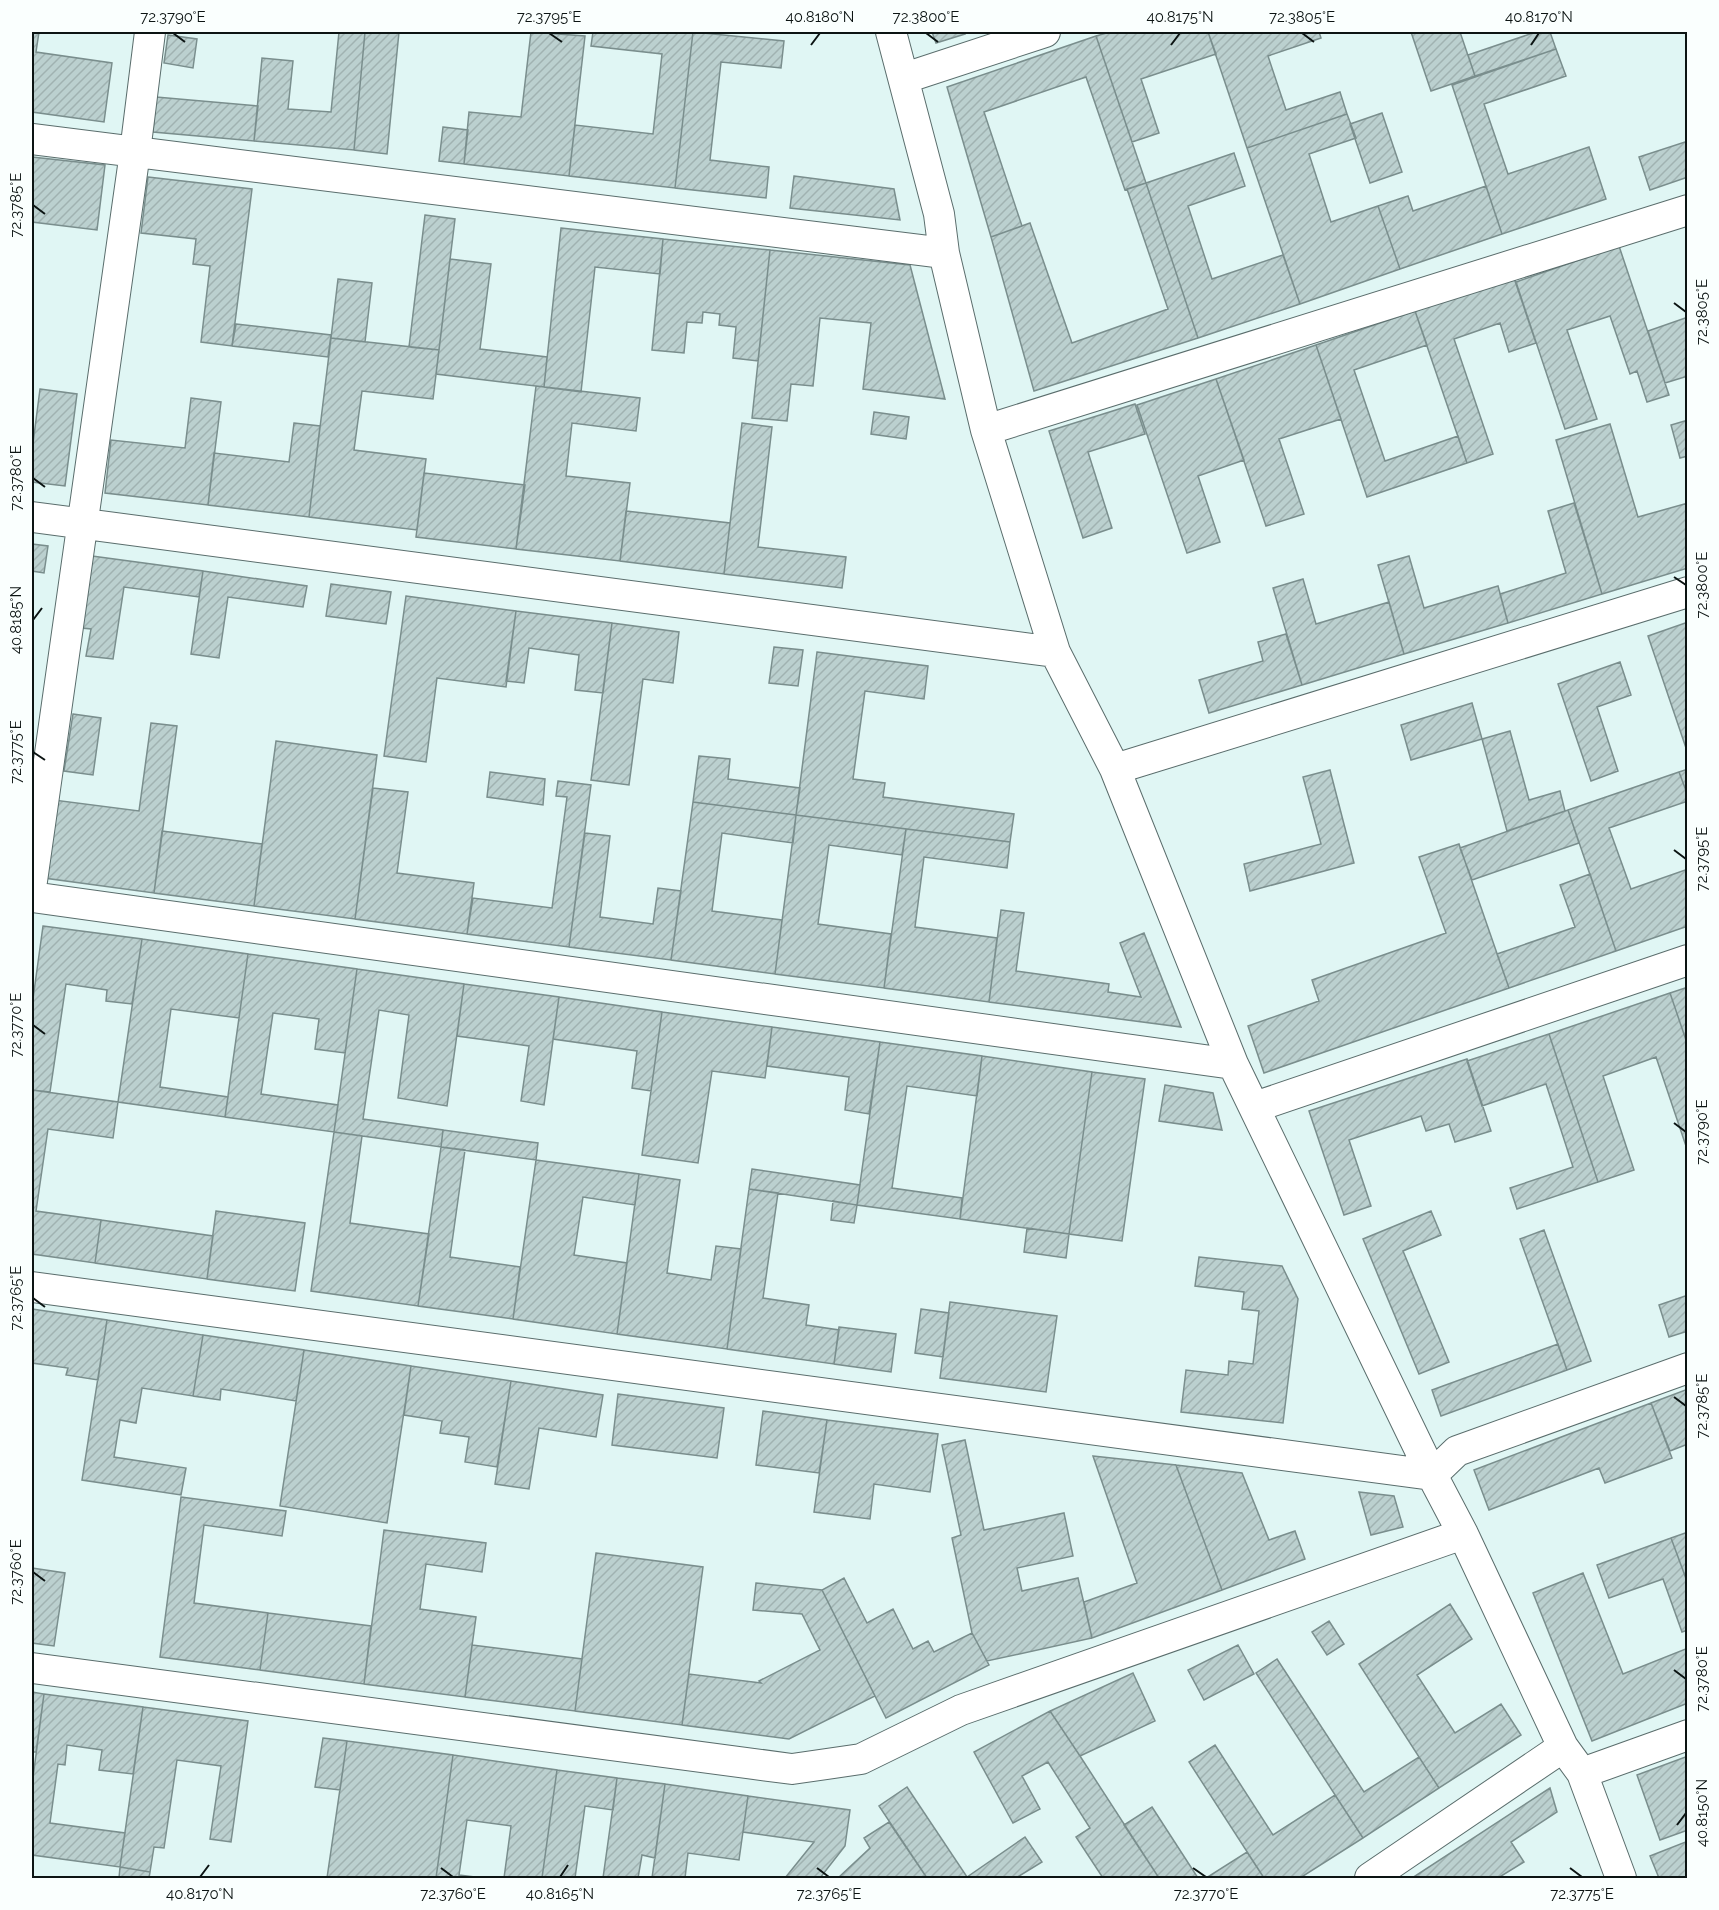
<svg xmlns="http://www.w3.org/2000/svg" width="1719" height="1910" font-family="Raleway,sans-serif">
	<defs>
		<pattern id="building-hatch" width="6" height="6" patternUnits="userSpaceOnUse" patternTransform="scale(1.5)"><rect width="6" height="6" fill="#bbd0cf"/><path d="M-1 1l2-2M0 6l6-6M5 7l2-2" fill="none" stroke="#a0b2b1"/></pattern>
	</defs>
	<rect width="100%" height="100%" fill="#e0f6f4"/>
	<!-- building -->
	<path fill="url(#building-hatch)" stroke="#7a8e8d" stroke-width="1.5" d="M32,32h7l-3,20 76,11 -8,59 -72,-10z
		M339,32h26l-11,118 -100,-9 8,-83 31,3 -5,48 43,3z
		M365,32h34l-12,122 -33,-4z
		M531,32l54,4 -16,140 -105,-12 5,-52 52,5z
		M593,32h100l-18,156 -106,-12 6,-51 78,9 9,-80 -71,-8z
		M693,32l91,9 -3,27 -60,-6 -11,98 59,7 -3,31 -91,-10z
		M932,32h32l1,2 -29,9z
		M1110,32h98l8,22 -75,25 18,54 -27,9 -36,-106z
		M1208,32h111l2,6 -53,18 18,54 54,-18 7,22 -100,34z
		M1411,32h49l15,44 -44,15z
		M1536,32h14l6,17 -81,27 -7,-21z
		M168,35l29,4 -4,29 -29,-5z
		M1096,36l50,147 -21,7 -39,-113 -102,35 38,114 -31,11 -44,-150z
		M1556,49l10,27 -82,28 24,70 81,-27 17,52 -104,35 -50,-149z
		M156,97l102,9 -4,35 -101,-9z
		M1382,113l20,59 -32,11 -20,-59z
		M1347,114l9,24 -47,16 22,68 47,-16 22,63 -100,35 -53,-156z
		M443,127l25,3 -4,34 -25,-3z
		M1688,141v36l-38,13 -11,-33z
		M1234,153l11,33 -57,20 24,73 71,-24 17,49 -102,34 -52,-155z
		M32,157l73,8 -8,65 -65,-8z
		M794,176l100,13 6,31 -110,-12z
		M148,177l104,12 -20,157 -31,-4 9,-76 -17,-2 3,-25 -55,-6z
		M1146,183l52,155 -164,53 -43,-154 39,-14 42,120 96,-34 -41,-120z
		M1486,186l16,48 -102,35 -22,-63 30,-10 5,15z
		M425,215l30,4 -16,131 -30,-3z
		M561,228l102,11 -3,35 -65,-7 -14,125 -37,-5z
		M663,239l107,11 -12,111 -25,-3 3,-31 -17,-2 1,-11 -17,-2 -1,11 -15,-1 -3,31 -32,-3z
		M1619,246l50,149 -22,7 -10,-31 -7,3 -20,-58 -43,14 30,89 -32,10 -49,-147z
		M770,250l140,15 35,134 -82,-10 8,-66 -51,-5 -7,68 -22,-2 -4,37 -35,-3z
		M450,259l41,5 -11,85 67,8 -3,30 -108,-13z
		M1514,278l22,65 -27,9 -9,-29 -46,16 39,115 -26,9 -52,-152z
		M338,279l34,4 -7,59 -34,-4z
		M1415,311l12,34 -73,25 31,91 73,-25 9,27 -100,34 -51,-152z
		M1688,317v59l-23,7 -17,-52z
		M236,324l95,11 -3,22 -96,-11z
		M331,338l108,12 -6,49 -71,-8 -8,59 72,9 -9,71 -108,-13z
		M1316,345l25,74 -62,20 25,75 -38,12 -50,-147z
		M1216,379l28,81 -46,16 22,66 -33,11 -50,-148z
		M536,386l104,12 -4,33 -64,-8 -6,53 64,7 -10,78 -104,-12z
		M40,389l37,5 -12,92 -33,-4v-31z
		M191,398l30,4 -13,103 -103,-12 6,-53 74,8z
		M1135,404l10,30 -57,18 24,76 -29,10 -34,-107z
		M874,412l35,5 -3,22 -35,-5z
		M1688,420v36l-8,2 -9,-33z
		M294,423l26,3 -11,91 -101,-12 6,-52 75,9z
		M742,423l30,4 -14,120 88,10 -4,31 -118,-14z
		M1610,424l28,93 50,-14v65l-86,26 -46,-154z
		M424,473l101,12 -9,64 -100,-12z
		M1574,503l28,91 -94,29 -8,-29 66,-21 -18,-62z
		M626,511l104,12 -6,51 -104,-13z
		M32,544l16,2 -4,27 -12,-2z
		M92,556l111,15 -4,26 -75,-10 -11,72 -27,-3 5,-27 -9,-1z
		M1409,556l15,52 74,-22 10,37 -104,31 -26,-89z
		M203,571l104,15 -4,21 -75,-10 -9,61 -28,-4z
		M1303,579l13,45 73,-22 15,52 -102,31 -29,-97z
		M331,584l60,8 -5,32 -60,-8z
		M406,596l110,15 -10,76 -69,-9 -11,84 -42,-6z
		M516,611l96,12 -9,70 -28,-3 4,-35 -50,-7 -5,35 -18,-2z
		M1688,622v126h-2l-38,-112z
		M612,623l67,9 -6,51 -30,-4 -14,106 -38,-5z
		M1286,634l16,51 -93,28 -10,-33 64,-19 -5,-19z
		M774,647l29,3 -5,36 -29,-3z
		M817,652l111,14 -4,33 -59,-8 -12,88 32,4 -2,14 131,17 -4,28 -214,-27z
		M1620,662l11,33 -34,12 21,64 -27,10 -33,-97z
		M1472,703l10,36 -71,21 -10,-35z
		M73,714l28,4 -8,57 -29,-4z
		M151,723l26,3 -23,167 -110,-15 10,-78 85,11z
		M1510,731l19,69 31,-9 5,20 -58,20 -25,-92z
		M276,741l101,14 -22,164 -101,-13z
		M699,756l31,3 -2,20 72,9 -4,27 -103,-13z
		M1688,769v27l-9,-24z
		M1330,770l24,93 -104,28 -6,-27 77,-20 -18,-67z
		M490,772l55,7 -2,26 -56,-8z
		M1679,772l9,24v5l-79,27 22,61 57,-20v57l-72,25 -48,-141z
		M558,781l33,4 -22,162 -102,-13 6,-36 79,10 15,-111 -11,-1z
		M373,788l35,4 -11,81 77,10 -7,51 -112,-15z
		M693,802l103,13 -3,28 -71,-10 -10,78 70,9 -7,54 -104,-14z
		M1568,810l11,33 -107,37 -12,-32z
		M796,815l110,14 -4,26 -73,-10 -11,79 73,10 -7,54 -109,-14z
		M906,829l104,13 -3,26 -83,-11 -9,70 82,11 -8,64 -105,-14z
		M162,831l100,13 -8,62 -100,-13z
		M585,833l25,3 -10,81 53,7 5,-36 23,3 -10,69 -102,-13z
		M1459,844l50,144 -245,85 -16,-47 71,-25 -7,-21 134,-47 -27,-76z
		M1590,874l26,77 -107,37 -12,-34 78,-27 -15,-42z
		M1001,910l23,3 -8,58 93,13 -1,8 33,5 -21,-54 24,-10 37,94 -192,-25z
		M43,926l99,13 -10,65 -26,-3 1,-11 -41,-6 -16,108 -18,-2v-84z
		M142,939l106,15 -9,64 -68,-9 -11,78 68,10 -3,20 -107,-15z
		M248,954l109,15 -12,84 -30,-4 4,-30 -46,-6 -12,81 77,11 -4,27 -109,-15z
		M357,969l107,15 -17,122 -49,-8 11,-83 -30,-5 -16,109 80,11 -2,17 -107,-15z
		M464,984l95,13 -15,108 -23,-4 8,-55 -72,-10z
		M1688,987v59l-18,-53z
		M1670,993l18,53v106l-32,-95 -53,19 31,94 -36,12 -49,-148z
		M559,997l103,15 -11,79 -19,-3 5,-37 -84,-12z
		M662,1012l110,15 -7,51 -53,-7 -14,92 -56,-8z
		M772,1027l108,15 -11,72 -24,-4 4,-33 -82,-11z
		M1549,1034l49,148 -81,27 -7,-21 63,-21 -27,-83 -64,22 -15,-45z
		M880,1042l102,14 -5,40 -70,-10 -15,102 70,10 -2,21 -103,-14z
		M982,1056l110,16 -23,162 -109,-15z
		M1467,1059l24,72 -36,11 -6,-18 -23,7 -5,-15 -72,24 22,66 -27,9 -35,-104z
		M1092,1072l53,7 -23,162 -53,-7z
		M1165,1085l48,8 9,37 -63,-9z
		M32,1090l86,12 -5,36 -65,-9 -12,82 65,9 -6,43 -63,-9z
		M443,1130l95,13 -2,17 -95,-13z
		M334,1132l28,4 -12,87 79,11 -11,72 -107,-15z
		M441,1147l24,3 -15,107 70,10 -7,52 -95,-13z
		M536,1160l103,14 -4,31 -52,-8 -9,58 53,8 -10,71 -104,-15z
		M752,1169l108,16 -3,20 -108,-16z
		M639,1174l41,6 -13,93 44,7 5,-34 25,3 -14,100 -110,-15z
		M749,1189l29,4 -15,105 46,7 -3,20 33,5 -5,34 -107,-15z
		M833,1201l24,4 -3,18 -23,-3z
		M216,1211l89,12 -10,68 -88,-12z
		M1431,1211l10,24 -38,16 46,111 -30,12 -56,-135z
		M101,1220l112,16 -6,43 -112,-16z
		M1027,1228l42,6 -3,24 -42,-6z
		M1544,1230l47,131 -24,9 -47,-131z
		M1199,1257l83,9 16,33 -15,124 -102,-11 5,-42 42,5 1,-14 24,3 6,-53 -17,-2 2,-17 -49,-6z
		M1688,1295v36l-19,6 -10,-32z
		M950,1302l107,14 -11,76 -106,-14z
		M32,1309l75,11 -9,60 -32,-5 2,-7 -36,-5z
		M921,1309l28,4 -6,44 -28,-4z
		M107,1320l96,15 -10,61 -51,-8 -6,35 -16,-3 -6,37 72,11 -5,27 -99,-15z
		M839,1327l57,7 -5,38 -57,-8z
		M203,1335l101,15 -8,51 -75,-12 -1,11 -27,-4z
		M1558,1344l9,26 -126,46 -9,-26z
		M304,1350l107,16 -24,157 -107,-17z
		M411,1366l100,15 -14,86 -32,-5 4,-25 -29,-4 2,-12 -38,-6z
		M511,1381l92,14 -7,42 -57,-9 -10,61 -34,-5z
		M1688,1389v55l-18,7 -19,-48z
		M618,1394l106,14 -7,50 -105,-13z
		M1651,1403l21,55 -67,25 -6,-15 -110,42 -15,-40z
		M763,1411l64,9 -8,53 -63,-8z
		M827,1420l111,14 -8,58 -56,-8 -4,35 -56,-7z
		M965,1440l19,90 80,-17 9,43 -56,12 5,23 56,-13 14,60 -105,23 -15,-28 -20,-95 9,-3 -19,-90z
		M1093,1456l83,9 46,125 -130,48 -8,-36 53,-19z
		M1176,1465l66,8 27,67 26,-9 10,28 -83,31z
		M1359,1492l35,4 9,31 -32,8z
		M181,1497l105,14 -4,25 -78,-11 -10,78 74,10 -8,57 -100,-13z
		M384,1530l102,13 -4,29 -56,-8 -6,45 56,8 -11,80 -101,-13z
		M1688,1532v52l-17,-46z
		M1671,1538l17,46v46l-6,2 -19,-53 -54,19 -12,-33z
		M596,1553l107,14 -21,158 -107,-14z
		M32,1568l33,5 -11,73 -22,-3z
		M1583,1573l40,101 65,-26v55l-96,38 -59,-148z
		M844,1578l23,45 26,-14 20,40 15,-8 6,11 38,-19 17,32 -103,53 -64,-128z
		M756,1583l66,7 53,106 -86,43 -107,-14 7,-51 72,9 -2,-2 61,-31 -18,-36 -49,-4z
		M1450,1604l22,35 -55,36 38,58 46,-29 20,31 -82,53 -80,-124z
		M268,1613l103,13 -7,58 -104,-14z
		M1329,1621l15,23 -17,11 -15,-23z
		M472,1645l110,14 -7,52 -110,-14z
		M1238,1645l16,29 -50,26 -16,-30z
		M1277,1659l87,133 55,-35 20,31 -76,50 -107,-165z
		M1133,1673l22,48 -75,35 -30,-45z
		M32,1692l12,2 -8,58h-4z
		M44,1694l99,13 -10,67 -34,-4 3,-20 -35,-5 -2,20 -7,-1 -8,59 75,10 -5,34 -88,-12v-70z
		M143,1707l105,14 -17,121 -21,-3 11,-73 -44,-6 -13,88 -10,-1 -4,25 -30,-5z
		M1050,1711l30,45 79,122h-56l-27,-41 14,-9 -42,-66 -26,14 18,33 -27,14 -39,-71z
		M323,1738l24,3 -7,49 -25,-3z
		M347,1741l106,14 -17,123h-109z
		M1215,1745l58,90 62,-40 28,43 -63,40h-36l-75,-116z
		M453,1755l104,15 -15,108h-38l7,-52 -44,-6 -8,55 24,3h-47z
		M1688,1756v74l-28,10 -23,-65z
		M557,1770l60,8 -4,32 -28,-4 -10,72h-33z
		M617,1778l48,6 -10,74 -13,-3 -4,23h-35z
		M665,1784l83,12 -9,64 -51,-7 -3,25h-33z
		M907,1787l60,90 58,-40 17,25 -26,16h-89l-48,-72z
		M1550,1788l7,24 -46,30 13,20 -26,16h-86z
		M748,1796l102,14 -5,36 -25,32h-35l29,-36 -71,-10z
		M1152,1807l46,71h-39l-35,-53z
		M889,1822l38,56h-89l32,-30 -6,-10z
		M1688,1841v37h-29l-9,-22z
		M1247,1852l17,26h-58z
		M120,1867l30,5 -1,6h-30z"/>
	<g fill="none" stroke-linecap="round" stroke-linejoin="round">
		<!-- minor casing -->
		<g stroke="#5a6d6c" stroke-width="32">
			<path id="minor" d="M891,32l48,182 5,39 42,177 69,222 60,117 118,295 199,411 31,59 100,213 19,26 39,105
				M905,78l140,-46
				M32,139l912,114
				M986,430l702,-220
				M32,517l1023,135
				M1115,769l573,-177
				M32,881l103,-729 15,-120
				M32,897l1201,167
				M1255,1107l433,-147
				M32,1287l1400,188 25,-24 231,-83
				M32,1668l760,101 69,-10 100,-49 502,-176
				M1582,1773l106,-38
				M1370,1878l193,-131"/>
		</g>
		<!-- minor -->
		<use href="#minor" stroke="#fff" stroke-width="30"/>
	</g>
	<!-- ticks -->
	<path fill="none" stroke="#0c1413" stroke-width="2" d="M173,33l12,9M549,33l13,9M926,33l12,9M1302,33l12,9M811,45l9,-12M1171,45l9,-12M1531,45l8,-12M33,205l12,9M1674,303l12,9M33,478l12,9M1674,577l12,8M33,620l9,-12M33,752l12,8M1674,850l12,9M33,1025l12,9M1674,1123l12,9M33,1298l12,9M1674,1397l12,9M33,1572l12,9M1674,1670l12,9M1677,1825l9,-12M441,1868l12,9M817,1868l12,9M1193,1868l13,9M1570,1868l12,9M200,1877l9,-12M560,1877l8,-12"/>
	<!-- border -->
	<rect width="1719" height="1910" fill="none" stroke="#fafffe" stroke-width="66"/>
	<rect x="33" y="33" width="1653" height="1844" fill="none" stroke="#0c1413" stroke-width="2"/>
	<g font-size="15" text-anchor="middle" fill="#0c1413">
		<text x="173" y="22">72.3790°E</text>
		<text x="549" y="22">72.3795°E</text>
		<text x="820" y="22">40.8180°N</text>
		<text x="926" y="22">72.3800°E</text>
		<text x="1180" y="22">40.8175°N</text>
		<text x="1302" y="22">72.3805°E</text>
		<text x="1539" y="22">40.8170°N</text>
		<text transform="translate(16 205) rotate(-90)" y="5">72.3785°E</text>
		<text transform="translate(1702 312) rotate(-90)" y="5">72.3805°E</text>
		<text transform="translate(16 478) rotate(-90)" y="5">72.3780°E</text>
		<text transform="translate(1702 585) rotate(-90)" y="5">72.3800°E</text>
		<text transform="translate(16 620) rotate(-90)" y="5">40.8185°N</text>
		<text transform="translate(16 752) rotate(-90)" y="5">72.3775°E</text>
		<text transform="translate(1702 859) rotate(-90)" y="5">72.3795°E</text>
		<text transform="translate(16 1025) rotate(-90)" y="5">72.3770°E</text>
		<text transform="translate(1702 1132) rotate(-90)" y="5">72.3790°E</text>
		<text transform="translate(16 1298) rotate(-90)" y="5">72.3765°E</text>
		<text transform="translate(1702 1406) rotate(-90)" y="5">72.3785°E</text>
		<text transform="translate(16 1572) rotate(-90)" y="5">72.3760°E</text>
		<text transform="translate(1702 1679) rotate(-90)" y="5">72.3780°E</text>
		<text transform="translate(1702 1813) rotate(-90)" y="5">40.8150°N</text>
		<text x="200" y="1899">40.8170°N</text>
		<text x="453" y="1899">72.3760°E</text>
		<text x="560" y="1899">40.8165°N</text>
		<text x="829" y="1899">72.3765°E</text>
		<text x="1206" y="1899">72.3770°E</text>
		<text x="1582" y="1899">72.3775°E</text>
	</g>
</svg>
